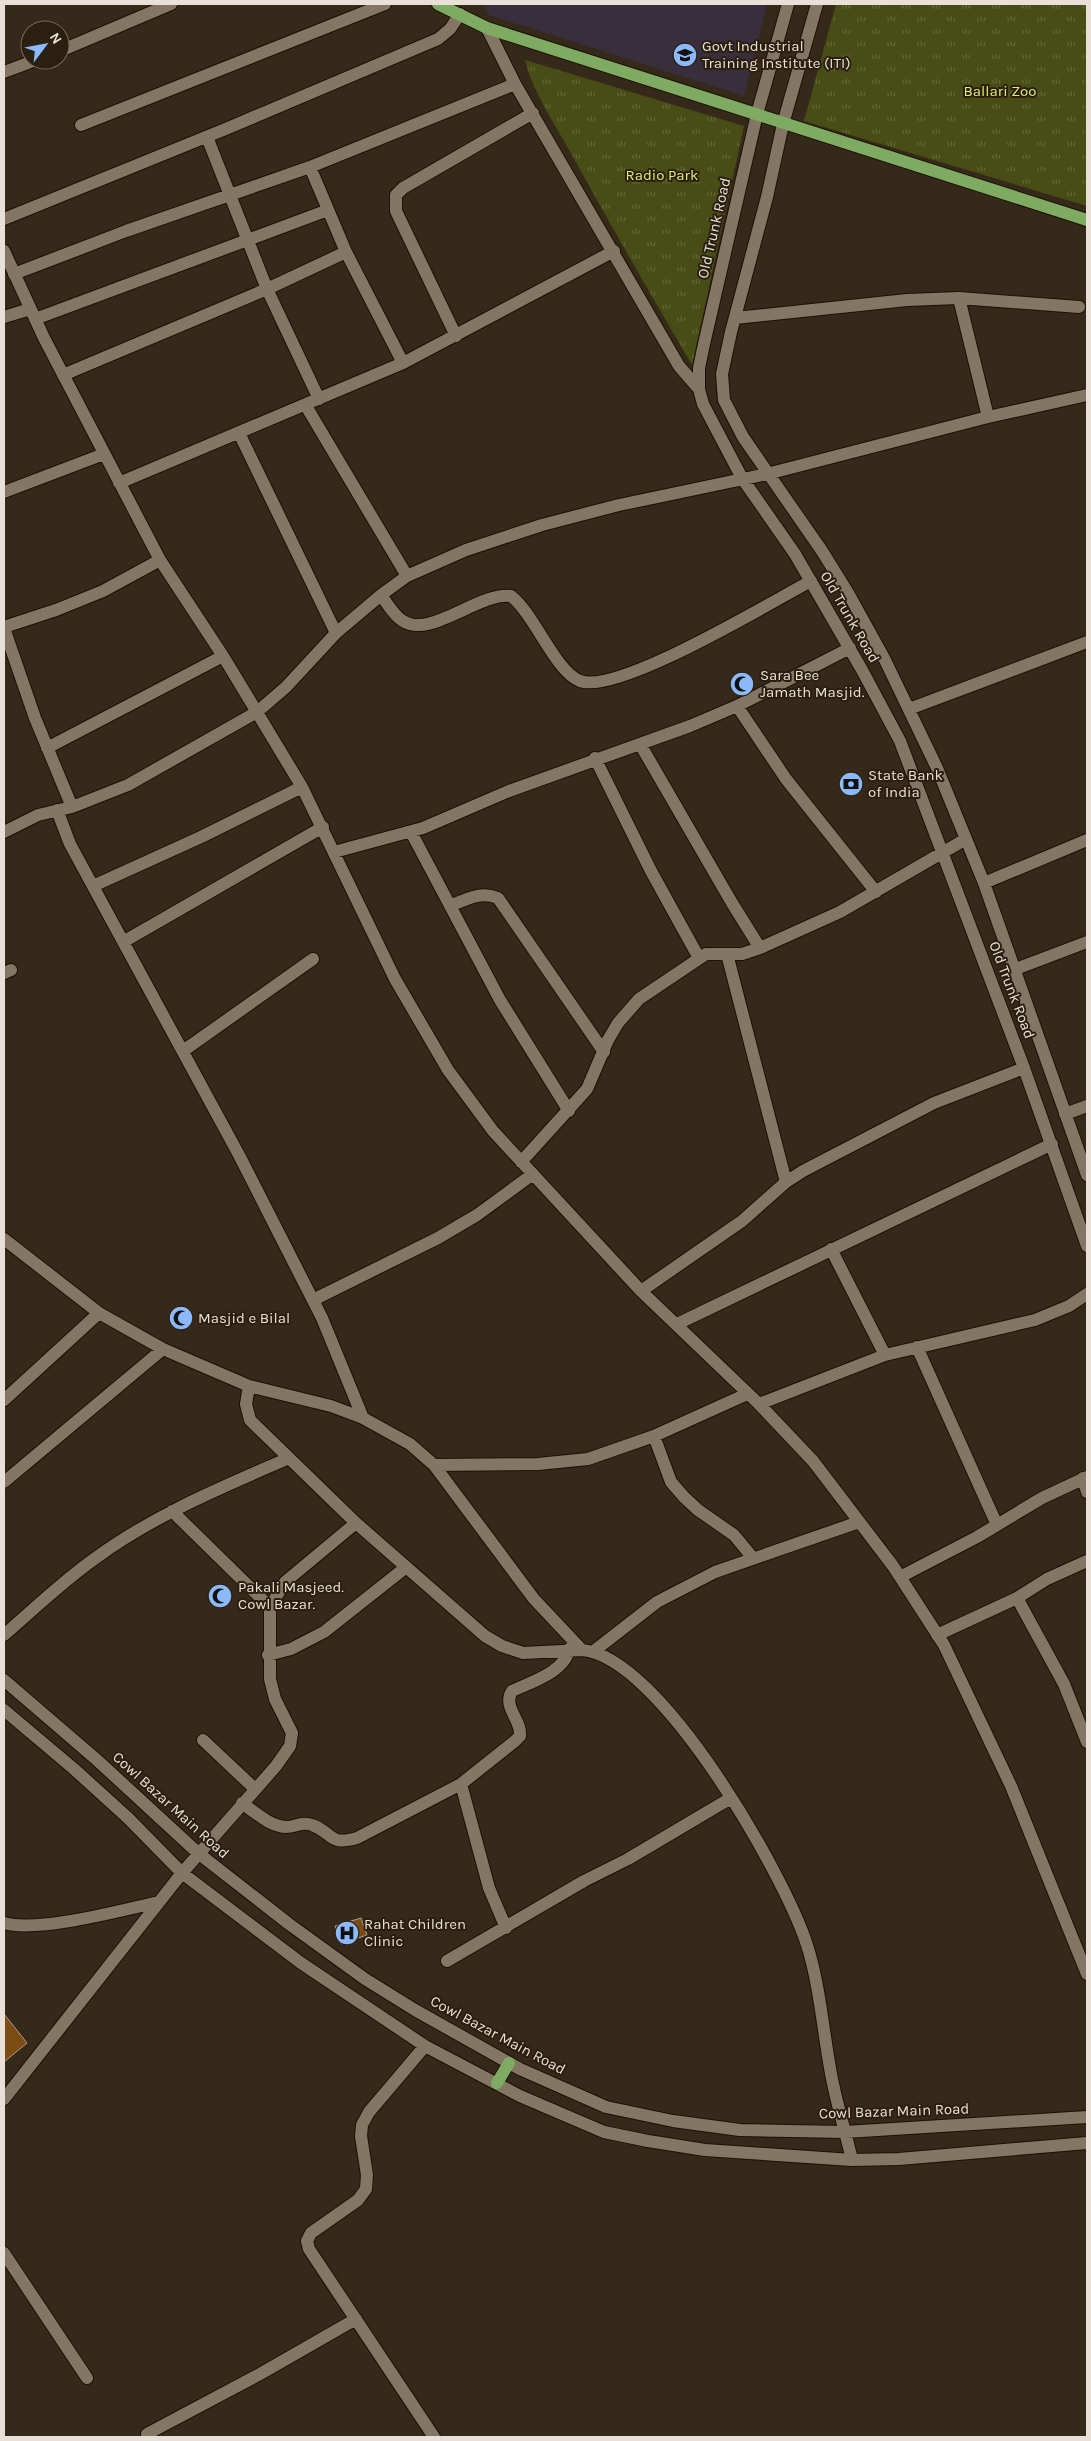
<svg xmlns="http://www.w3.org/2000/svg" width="1091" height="2441" font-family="Karla,sans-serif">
	<defs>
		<pattern id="grass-tufts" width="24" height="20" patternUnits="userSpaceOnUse" patternTransform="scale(1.25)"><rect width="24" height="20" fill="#474d14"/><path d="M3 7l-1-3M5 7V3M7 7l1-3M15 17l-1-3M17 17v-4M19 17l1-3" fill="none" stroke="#626635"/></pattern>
	</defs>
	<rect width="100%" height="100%" fill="#352919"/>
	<!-- education -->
	<path fill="#392e3c" d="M483,4h284l-23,92 -255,-81z"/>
	<!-- grass -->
	<path fill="url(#grass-tufts)" d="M836,4h251v202l-283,-85z
		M525,60l219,66 -52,239c-41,-70 -81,-139 -120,-210 -15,-28 -40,-64 -47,-95z"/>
	<!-- building -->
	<path fill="#7d4c15" stroke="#ae9c8b" d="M361,1918l6,17 -26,9 -6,-18z
		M4,2014l23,29 -23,19z"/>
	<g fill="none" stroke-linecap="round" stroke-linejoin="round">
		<!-- minor casing -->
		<g stroke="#1c1103" stroke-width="14">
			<path id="minor" d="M788,4l-31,110 -53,230 -5,24v21l4,15 39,74 53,76 67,116 38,71 124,327 63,178
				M817,4l-34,120 -16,73 -36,135 -9,42 2,26 19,37 79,114 26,42 37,67 52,108 47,115 103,292
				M487,28l28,56 164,282 20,23
				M60,51l111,-47
				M4,72l32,-12
				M81,125l304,-121
				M207,137l60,152 52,110
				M310,167l36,85 57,111
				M4,219l224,-91 210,-89 12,-10 10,-15
				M4,251l40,87 116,222 63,96 79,131 93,192 53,91 45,61 148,160 118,113 54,57 80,105 51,79 67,141 76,188
				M14,274l112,-43 184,-64 205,-83
				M959,298l29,119
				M4,317l26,-8
				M735,318l172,-18 52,-2 120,9
				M35,319l293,-109
				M456,336l-60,-125v-16l7,-7 130,-75
				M63,375l204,-86 79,-37
				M306,406l101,170
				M239,433l97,200
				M119,483l284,-120 211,-112
				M4,492l100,-38
				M381,595c6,8 13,21 22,26 27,18 76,-29 108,-25 24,19 44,75 69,85 38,14 191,-79 231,-100
				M4,627l52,-17 47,-19 57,-31
				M4,628l31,90 37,89
				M737,706l49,73 90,113
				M909,709l178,-67
				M640,744l92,159 28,45
				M47,748l176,-92
				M595,758l56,113 48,87
				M57,810l13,34 169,311 83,163 41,100
				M4,832l34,-17 34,-8 56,-22 129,-73 29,-25 50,-54 45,-38 26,-19 59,-26 76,-25 77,-20 148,-31 221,-57 99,-22
				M411,832l89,168 69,111
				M334,852l89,-24 86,-37 181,-65 47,-20 113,-58
				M984,883l103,-43
				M93,886l108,-49 101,-50
				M450,906c17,-7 30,-15 48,-8l106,154
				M123,942l200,-115
				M727,954l59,228
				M1013,970l74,-28
				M4,973l7,-3
				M183,1051l130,-92
				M1065,1114l22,-8
				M521,1162l66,-73 21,-49 10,-17 21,-24 67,-45h36l18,-6 80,-36 126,-73
				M4,1239l95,74 64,36 86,37 82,20 32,12 47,26 24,21 100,134 48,51c78,6 202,224 225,295 12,37 16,84 23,123 5,31 15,61 22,92
				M831,1249l54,106
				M641,1291l101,-70 44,-39 17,-11 131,-68 90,-35
				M313,1300l125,-62 39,-23 56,-41
				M677,1324l375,-180
				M917,1347l80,178
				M249,1386l-3,18 4,16 106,103 129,113 17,10 21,7 59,-3
				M4,1400l95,-87
				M759,1404l126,-49 150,-35 34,-14 18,-12
				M654,1436l17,46 13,15 14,13 36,25 19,23
				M434,1465l104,-1 50,-5 66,-23 93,-42
				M1083,1478l4,14
				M4,1482l159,-133
				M172,1511l98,96
				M900,1577l77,-40 65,-39 45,-21
				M1017,1598l47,86 23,58
				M4,1635c30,-26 60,-55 93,-78 59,-43 126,-70 192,-99
				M937,1635l80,-37 30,-19 40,-18
				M594,1651l63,-49 58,-30 144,-50
				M268,1655l23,-6 33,-17 81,-64
				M4,1680l93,80 101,93 91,71 76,55 50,31 105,59 86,38 67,14 67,9 105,2 242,-15
				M4,1710l70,59 54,49 54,55 119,90 124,83 95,50 84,36 44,9 57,9 147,10 47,-1 188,-16
				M203,1740l52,49
				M461,1784l28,104 17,40
				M242,1803c13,9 27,23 44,24 10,0 16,-6 26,-2 22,8 16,21 45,13l104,-54 54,-43 5,-5c2,-16 -18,-29 -8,-45 19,-9 53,-19 57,-42
				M4,1923c34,10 118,-13 155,-21
				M447,1961l137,-80 44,-22 103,-61
				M425,2046l-56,66 -7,13 -1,11 6,39 -1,14 -8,11 -47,33 -4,8 2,8 125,188
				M4,2099l178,-226 94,-107 14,-20 2,-13 -17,-34 -5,-20v-72l15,-25 71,-59
				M4,2253l83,125
				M147,2434l113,-60 96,-55"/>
		</g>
		<!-- major casing -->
		<g stroke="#1c1103" stroke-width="14">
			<path id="major" d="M438,4l49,24 600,192
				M497,2083l12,-20"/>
		</g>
		<!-- minor -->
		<use href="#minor" stroke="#847664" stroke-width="12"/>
		<!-- major -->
		<use href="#major" stroke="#7eaa62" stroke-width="12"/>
	</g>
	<!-- icons -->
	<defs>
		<g id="university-disc" transform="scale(1.25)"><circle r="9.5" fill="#8bb9fc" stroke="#2b1f0f"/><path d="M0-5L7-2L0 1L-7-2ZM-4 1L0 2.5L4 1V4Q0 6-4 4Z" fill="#111"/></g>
		<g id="mosque-disc" transform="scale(1.25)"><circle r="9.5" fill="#8bb9fc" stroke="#2b1f0f"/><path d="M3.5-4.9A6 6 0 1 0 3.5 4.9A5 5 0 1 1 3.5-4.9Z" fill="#111"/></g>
		<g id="bank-disc" transform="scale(1.25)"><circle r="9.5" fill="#8bb9fc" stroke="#2b1f0f"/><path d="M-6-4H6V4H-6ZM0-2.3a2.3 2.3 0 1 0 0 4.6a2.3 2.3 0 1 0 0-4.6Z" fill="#111"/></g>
		<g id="hospital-disc" transform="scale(1.25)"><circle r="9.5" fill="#8bb9fc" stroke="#2b1f0f"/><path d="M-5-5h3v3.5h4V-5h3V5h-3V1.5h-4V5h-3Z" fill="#111"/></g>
	</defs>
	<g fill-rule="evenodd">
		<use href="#university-disc" x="685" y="55"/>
		<use href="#mosque-disc" x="742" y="684"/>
		<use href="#bank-disc" x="851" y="784"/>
		<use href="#mosque-disc" x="181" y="1318"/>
		<use href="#mosque-disc" x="220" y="1596"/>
		<use href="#hospital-disc" x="347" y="1933"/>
	</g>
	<g text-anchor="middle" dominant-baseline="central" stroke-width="4" stroke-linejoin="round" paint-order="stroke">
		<!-- poi labels -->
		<g font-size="15" fill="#e9e1d7" stroke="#2b1f0f" text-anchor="start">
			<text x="702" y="46">Govt Industrial<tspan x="702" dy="17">Training Institute (ITI)</tspan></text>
			<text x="760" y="675">Sara Bee<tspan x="760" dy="17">Jamath Masjid.</tspan></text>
			<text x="868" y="775">State Bank<tspan x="868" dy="17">of India</tspan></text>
			<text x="198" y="1318">Masjid e Bilal</text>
			<text x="238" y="1587">Pakali Masjeed.<tspan x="238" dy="17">Cowl Bazar.</tspan></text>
			<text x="364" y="1924">Rahat Children<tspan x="364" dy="17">Clinic</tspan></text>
		</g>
		<!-- park labels -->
		<g font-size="15" fill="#dfee74" stroke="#2b1f0f">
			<text x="1000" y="91">Ballari Zoo</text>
			<text x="662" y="175">Radio Park</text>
		</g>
		<!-- street labels -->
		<g font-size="15" fill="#e9e1d7" stroke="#2b1f0f">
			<text transform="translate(714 228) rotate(-77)">Old Trunk Road</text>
			<text transform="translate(850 617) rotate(60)">Old Trunk Road</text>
			<text transform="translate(1012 990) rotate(69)">Old Trunk Road</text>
			<text transform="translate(171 1805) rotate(42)">Cowl Bazar Main Road</text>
			<text transform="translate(498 2035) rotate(28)">Cowl Bazar Main Road</text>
			<text transform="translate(894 2111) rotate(-2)">Cowl Bazar Main Road</text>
		</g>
	</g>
	<!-- border -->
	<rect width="1091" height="2441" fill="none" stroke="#e9e1d7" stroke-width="10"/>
	<!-- north arrow -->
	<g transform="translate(45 45) rotate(58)"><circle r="24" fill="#2b1f0f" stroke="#776d5f"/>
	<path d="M0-4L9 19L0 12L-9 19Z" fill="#8bb9fc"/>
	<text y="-8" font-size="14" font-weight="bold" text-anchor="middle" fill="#e9e1d7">N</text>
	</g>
</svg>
